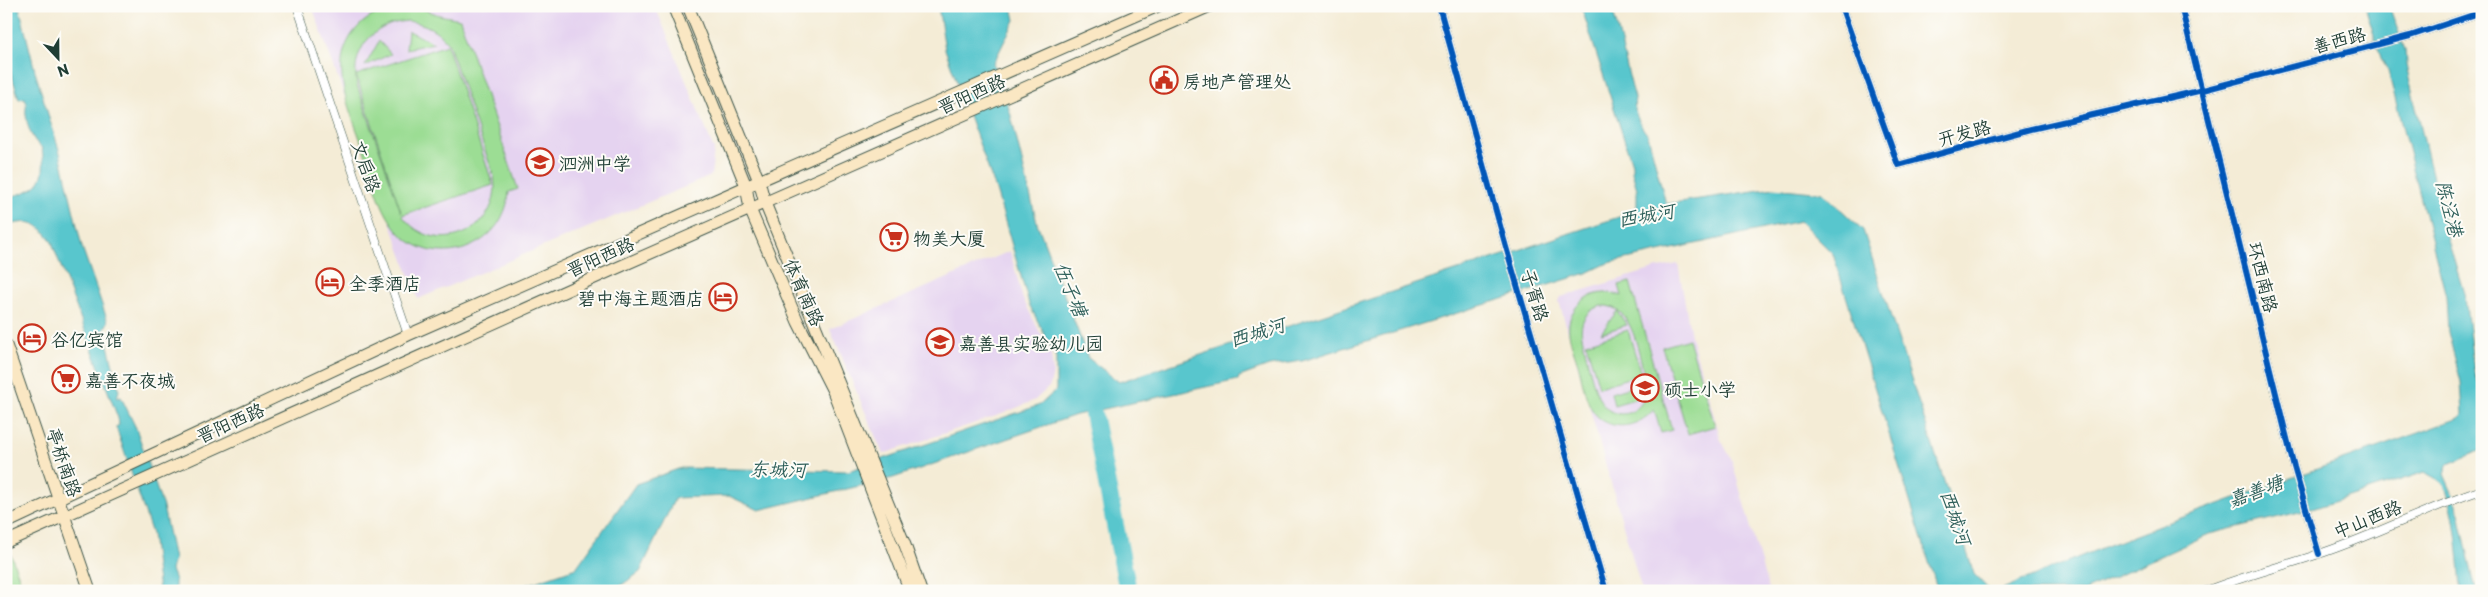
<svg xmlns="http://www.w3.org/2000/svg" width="2488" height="597" font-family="'Playpen Sans','LXGW WenKai TC',sans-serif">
	<rect width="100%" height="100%" fill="#fdfcf7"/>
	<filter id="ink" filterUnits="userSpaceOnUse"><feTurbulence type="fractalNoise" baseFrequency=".02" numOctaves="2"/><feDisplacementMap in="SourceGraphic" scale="10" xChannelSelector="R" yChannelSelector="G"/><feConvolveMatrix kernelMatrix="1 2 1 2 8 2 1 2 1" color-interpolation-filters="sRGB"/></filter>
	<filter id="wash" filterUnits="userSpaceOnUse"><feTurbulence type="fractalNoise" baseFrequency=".0096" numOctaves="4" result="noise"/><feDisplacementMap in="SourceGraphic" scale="20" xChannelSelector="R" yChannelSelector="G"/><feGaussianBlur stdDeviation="1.12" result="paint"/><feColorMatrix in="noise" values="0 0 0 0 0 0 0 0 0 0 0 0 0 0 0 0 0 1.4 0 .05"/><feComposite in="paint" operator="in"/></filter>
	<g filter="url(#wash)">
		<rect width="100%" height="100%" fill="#f4ecd6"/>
		<!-- built -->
		<path fill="#e5d3f0" d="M312,6h343l59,143 -3,27 -293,123z
			M1010,251l13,48 28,55 2,18 -3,14 -15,14 -33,14 -119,40 -53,-125z
			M1678,264l13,72 30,104 10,18 38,133h-127l-83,-290 2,-4 93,-28z"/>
		<!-- green -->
		<path fill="#9cdd94" stroke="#5e8d64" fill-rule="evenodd" d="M400,7l21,1 18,7 21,4 58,170 -9,3c-2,22 -14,42 -34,52 -14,8 -31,10 -47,6 -44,-12 -52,-63 -64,-100 -13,-39 -39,-86 -7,-122 11,-12 26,-19 43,-21zM407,21c18,2 32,9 42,24l45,132c9,54 -60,84 -92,38l91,-30 -46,-140 -91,30 45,137 -44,-127c-7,-34 15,-61 50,-64z
			M408,31l26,12 -28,6z
			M379,41l12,13 -26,12z
			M1630,282l42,148 -11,3 -7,-24c-16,21 -49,24 -63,-1 -7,-13 -9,-30 -13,-44 -4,-13 -11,-28 -9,-41 5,-25 31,-36 53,-27l-3,-11zM1601,306c33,-3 38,51 45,76 5,26 -27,45 -44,21 -9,-13 -16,-50 -20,-67 -3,-15 5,-26 19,-30z
			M1617,311l10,14 -26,8z
			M1628,330l13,44 -42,13 -13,-44z
			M1689,339l26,87 -27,8 -26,-87z
			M1634,386l4,12 -24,7 -3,-12z
			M11,555l13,36h-18v-34z"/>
		<!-- water -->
		<path fill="#59c6cd" stroke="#3c8280" d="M6,6h13l17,69 24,78 22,94 26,75 -4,7 15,61 -2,8 4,-1 15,31 27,79 11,52 -3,11 4,10v11l-16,-1 -7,-56 -36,-107 3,-2 -1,-7 -67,-178c-16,-21 -21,-19 -45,-15v-27c33,-9 41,-14 36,-50 -10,-8 -15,-21 -16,-34 -1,-6 2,-9 -1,-16l-6,1 -12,-39z
			M938,6h74l3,14 -22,44 17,48 27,111 51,135 31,24 512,-169 6,-7v-17l-5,-17v-8l-51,-158h30c10,31 15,62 24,92 -3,11 5,29 13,37l18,69 108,-16 49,5 40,37 111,344 16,17h-52l-105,-337 -33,-33 -192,42 -21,10 -285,88 -33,5 -30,11 -1,3 -162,35 -183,63 -134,32 -30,-14 -54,2 -35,74 -27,19h-104l67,-23 60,-84 45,-16 167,3 192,-66 16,-15v-33l-27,-53 -33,-114 -51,-141z
			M2365,6h24l16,44 1,15 41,172 18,60 9,76 3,9 5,3v65l-34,14 -4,10 13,30 19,87h-15c-1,-22 -6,-94 -19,-108 -5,-5 -12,-7 -17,-11l-113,37 -103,25 -125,57h-86c150,-66 307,-116 461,-173l4,-4 -2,-32 -13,-50 -2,-36 -58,-225 -7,-13z"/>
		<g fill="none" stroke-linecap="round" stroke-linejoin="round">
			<!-- river -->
			<path stroke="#59c6cd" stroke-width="18" d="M1088,388l40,203"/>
		</g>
	</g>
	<g filter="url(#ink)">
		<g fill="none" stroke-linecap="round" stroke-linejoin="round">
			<!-- street casing -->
			<g stroke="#3f574c" stroke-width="9">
				<path id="street" d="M297,6l111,329
					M1439,6l67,241 100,344
					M1841,6l57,159 133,-36 172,-39 207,-54 72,-24
					M2181,6l113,461 25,87
					M2206,591c37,-15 75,-24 113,-37 55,-18 107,-46 163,-64"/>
			</g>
			<!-- secondary casing -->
			<g stroke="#3f574c" stroke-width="13">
				<path id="secondary" d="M673,6l73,180 4,23 48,113 35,69 77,200
					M688,6l71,175 6,22 140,342 16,46
					M6,345l84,246
					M6,523l402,-188 750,-329
					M6,542l604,-271 600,-265"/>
			</g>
			<!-- street -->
			<use href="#street" stroke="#fff" stroke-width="8"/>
			<!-- secondary -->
			<use href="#secondary" stroke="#fae7c3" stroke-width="11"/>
			<!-- cycleway casing -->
			<g stroke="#fdfcf7" stroke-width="9">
				<path id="cycleway" d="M1439,6l67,241 100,344
					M1841,6l57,159 133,-36 172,-39 207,-54 72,-24
					M2181,6l113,461 25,87"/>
			</g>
			<!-- cycleway -->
			<use href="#cycleway" stroke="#0057b8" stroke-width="6"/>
		</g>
	</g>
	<!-- icons -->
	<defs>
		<g id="civic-ring" transform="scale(1.4375)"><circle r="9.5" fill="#fdfcf7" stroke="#c8321e" stroke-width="1.5"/><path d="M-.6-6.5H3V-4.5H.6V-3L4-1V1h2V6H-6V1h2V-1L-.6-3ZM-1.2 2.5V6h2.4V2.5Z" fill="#c8321e"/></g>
		<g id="school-ring" transform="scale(1.4375)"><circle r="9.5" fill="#fdfcf7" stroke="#c8321e" stroke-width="1.5"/><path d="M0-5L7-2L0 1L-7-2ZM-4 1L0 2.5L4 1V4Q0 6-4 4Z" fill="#c8321e"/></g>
		<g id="supermarket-ring" transform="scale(1.4375)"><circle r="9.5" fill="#fdfcf7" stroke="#c8321e" stroke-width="1.5"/><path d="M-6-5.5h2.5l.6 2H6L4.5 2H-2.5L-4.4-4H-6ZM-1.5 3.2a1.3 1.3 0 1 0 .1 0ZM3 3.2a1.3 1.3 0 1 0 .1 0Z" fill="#c8321e"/></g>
		<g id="hotel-ring" transform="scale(1.4375)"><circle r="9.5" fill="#fdfcf7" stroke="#c8321e" stroke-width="1.5"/><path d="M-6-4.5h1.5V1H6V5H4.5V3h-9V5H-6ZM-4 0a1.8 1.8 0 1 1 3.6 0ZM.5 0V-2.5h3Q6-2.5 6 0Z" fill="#c8321e"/></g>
	</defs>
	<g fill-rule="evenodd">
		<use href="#civic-ring" x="1164" y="80"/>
		<use href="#school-ring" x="540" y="162"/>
		<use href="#supermarket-ring" x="894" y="237"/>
		<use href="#hotel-ring" x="330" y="282"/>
		<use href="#hotel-ring" x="723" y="297"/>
		<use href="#hotel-ring" x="32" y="338"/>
		<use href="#school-ring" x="940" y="342"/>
		<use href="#supermarket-ring" x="66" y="379"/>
		<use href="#school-ring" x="1645" y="388"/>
	</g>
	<g text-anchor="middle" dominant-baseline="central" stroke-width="4" stroke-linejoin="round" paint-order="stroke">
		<!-- street labels -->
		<g font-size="18" fill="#1f3d34" stroke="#fdfcf7">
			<text transform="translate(2339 39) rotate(-15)">善西路</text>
			<text transform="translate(971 93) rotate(-24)">晋阳西路</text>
			<text transform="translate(1964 132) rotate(-15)">开发路</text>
			<text transform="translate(367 166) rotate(71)">文启路</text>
			<text transform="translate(600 256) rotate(-24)">晋阳西路</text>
			<text transform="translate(2264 277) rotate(76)">环西南路</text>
			<text transform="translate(805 292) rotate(66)">体育南路</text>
			<text transform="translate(1536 295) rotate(73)">子胥路</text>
			<text transform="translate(230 422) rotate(-24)">晋阳西路</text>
			<text transform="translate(65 462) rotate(71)">亭桥南路</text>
			<text transform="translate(2367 518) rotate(-22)">中山西路</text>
		</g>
		<!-- poi labels -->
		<g font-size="18" fill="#1f3d34" stroke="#fdfcf7" text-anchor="start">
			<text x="1183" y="80">房地产管理处</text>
			<text x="559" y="162">泗洲中学</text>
			<text x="913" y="237">物美大厦</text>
			<text x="349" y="282">全季酒店</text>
			<text x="704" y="297" text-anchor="end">碧中海主题酒店</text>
			<text x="51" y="338">谷亿宾馆</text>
			<text x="959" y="342">嘉善县实验幼儿园</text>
			<text x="85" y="379">嘉善不夜城</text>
			<text x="1664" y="388">硕士小学</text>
		</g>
		<!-- water labels -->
		<g font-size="19" font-style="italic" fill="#2e5f5a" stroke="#fdfcf7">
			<text transform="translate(2451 208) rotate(76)">陈泾港</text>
			<text transform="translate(1646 214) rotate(-10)">西城河</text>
			<text transform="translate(1072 289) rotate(68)">伍子塘</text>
			<text transform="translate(1257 331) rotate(-17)">西城河</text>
			<text transform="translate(778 468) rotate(1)">东城河</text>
			<text transform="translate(2255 490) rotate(-20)">嘉善塘</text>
			<text transform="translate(1957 517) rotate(71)">西城河</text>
		</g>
	</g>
	<!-- margin -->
	<rect width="2488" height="597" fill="none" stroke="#fdfcf7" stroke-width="25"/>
	<!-- north arrow -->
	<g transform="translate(58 58) rotate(158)" stroke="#fdfcf7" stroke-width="4" paint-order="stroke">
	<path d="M0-4L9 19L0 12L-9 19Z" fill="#1f3d34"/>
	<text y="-8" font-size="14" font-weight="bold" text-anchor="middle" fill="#1f3d34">N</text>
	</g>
</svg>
